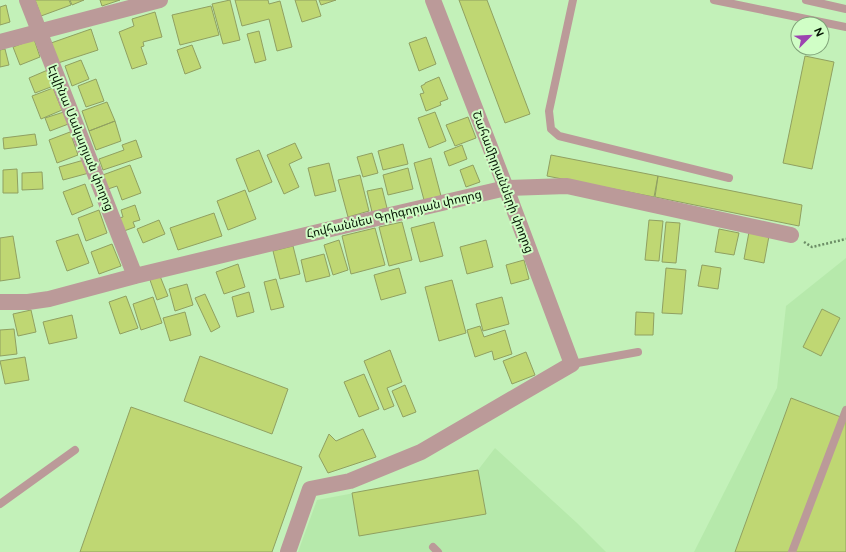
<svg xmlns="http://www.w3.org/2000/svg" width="846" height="552" font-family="Figtree,'Noto Sans Armenian',sans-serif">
	<rect width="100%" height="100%" fill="#c3f1b9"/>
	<!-- built -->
	<path fill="#b6e9ab" d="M846,258v294h-152l83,-164 9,-82z
		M495,448l82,75 29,29h-308l19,-52 161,-30z"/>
	<!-- building -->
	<path fill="#bfd773" stroke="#90a061" d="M35,0h34l2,5 -30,11z
		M70,0h14l-12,5z
		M100,0h20l-18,6z
		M230,0l10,40 -17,4 -11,-40z
		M235,0h33l1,4 11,-3 12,46 -15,4 -8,-32 -27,7z
		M295,0h21l5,16 -19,6z
		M319,0h17l-15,5z
		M459,0h28l43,114 -25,9z
		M6,5l4,17 -10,3v-18z
		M211,6l8,29 -39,10 -8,-30z
		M155,12l7,25 -19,5 1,4 -3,1 6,17 -15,5 -13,-37 15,-6 -2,-7z
		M91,29l7,21 -40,13 -7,-20z
		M259,31l7,29 -11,3 -8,-29z
		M426,37l10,27 -17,7 -10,-28z
		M34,39l6,18 -20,8 -7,-18z
		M192,45l9,23 -16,6 -8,-24z
		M5,49l4,16 -9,2v-17z
		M805,56l29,6 -22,107 -29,-6z
		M81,60l8,19 -17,7 -7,-20z
		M50,69l6,16 -21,8 -6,-15z
		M439,77l9,22 -8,3 1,3 -15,6 -6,-17 4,-1 -3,-7 4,-2v-1z
		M96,79l8,22 -18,6 -8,-21z
		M53,88l9,22 -21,9 -9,-23z
		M107,102l8,19 -26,10 -7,-20z
		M67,111l4,12 -21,8 -5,-13z
		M435,112l11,29 -17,7 -11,-30z
		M468,117l8,21 -21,8 -9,-21z
		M115,121l6,20 -25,9 -7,-19z
		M70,132l8,23 -21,8 -8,-23z
		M35,134l2,11 -33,4 -1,-11z
		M136,140l6,17 -39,13 -4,-11 25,-9 -2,-5z
		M295,143l7,15 -13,6 10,23 -15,7 -17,-39z
		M403,144l5,20 -25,6 -5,-19z
		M462,145l5,14 -18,7 -5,-14z
		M259,150l13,32 -23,10 -13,-33z
		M372,153l6,20 -15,4 -6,-20z
		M551,155l107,21 -4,21 -107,-21z
		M431,158l10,38 -17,4 -10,-37z
		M84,160l5,13 -26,7 -4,-13z
		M329,163l7,28 -21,5 -7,-28z
		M130,165l11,28 -19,7 -5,-14 -12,4 -5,-14z
		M473,165l7,17 -14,5 -6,-17z
		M408,168l5,21 -25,6 -5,-20z
		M17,169l1,24h-15v-23z
		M42,172l1,17 -21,1v-17z
		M360,175l9,36 -21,6 -10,-37z
		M658,176l144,29 -3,21 -144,-29z
		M85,184l8,22 -21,9 -9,-23z
		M382,188l5,20 -15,4 -5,-21z
		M245,190l11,29 -28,11 -11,-29z
		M135,205l5,15 -7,2 2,5 -11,4 -5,-13 4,-1 -2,-7z
		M99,210l8,23 -21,8 -8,-23z
		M214,213l8,23 -44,14 -8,-22z
		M159,220l6,14 -22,9 -6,-14z
		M649,220l14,1 -4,40 -14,-1z
		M402,222l10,38 -23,6 -10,-39z
		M434,222l9,34 -23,6 -9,-34z
		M666,222l14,1 -4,40 -14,-1z
		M375,228l10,37 -34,9 -9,-38z
		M719,229l20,4 -5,22 -19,-3z
		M749,232l20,4 -5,27 -20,-4z
		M78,234l11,29 -22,8 -11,-30z
		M13,236l7,42 -20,3v-43z
		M339,240l9,30 -15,5 -9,-30z
		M486,240l7,27 -26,7 -7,-27z
		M112,244l9,22 -22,8 -8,-22z
		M293,246l7,28 -20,5 -7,-28z
		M324,254l6,22 -24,6 -5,-22z
		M524,260l5,19 -18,5 -5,-19z
		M238,264l7,23 -21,7 -8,-22z
		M702,265l19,3 -3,21 -20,-3z
		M399,268l7,25 -25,7 -7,-25z
		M666,268l20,2 -4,44 -20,-1z
		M160,276l8,20 -11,4 -7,-20z
		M276,279l8,28 -13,3 -7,-28z
		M452,280l14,53 -27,8 -14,-54z
		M187,284l6,21 -18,6 -6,-22z
		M249,292l5,20 -17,5 -5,-20z
		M205,294l15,33 -9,5 -16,-34z
		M126,296l12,32 -18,6 -11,-32z
		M153,297l9,26 -21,7 -8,-26z
		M502,297l7,27 -26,7 -7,-27z
		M822,309l18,9 -19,38 -18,-9z
		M31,310l5,22 -18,4 -5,-22z
		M185,312l6,23 -21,6 -7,-23z
		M636,312l18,1 -1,22h-18z
		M72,315l5,23 -28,6 -6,-22z
		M480,326l4,11 21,-7 7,24 -18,6 -2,-9 -17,6 -8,-27z
		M14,329l3,25 -17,2v-26z
		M390,350l12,32 -15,6 7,18 -10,4 -20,-49z
		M526,352l9,23 -23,9 -9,-23z
		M200,356l88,33 -16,45 -88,-33z
		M25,357l4,23 -24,4 -5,-23z
		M364,374l15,35 -20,8 -15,-35z
		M405,385l11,27 -13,5 -11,-26z
		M791,398l55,21v133h-111z
		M131,407l171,60 -30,85h-192z
		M363,429l13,28 -48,16 -9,-17 10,-22 7,7z
		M478,470l8,44 -127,22 -7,-43z"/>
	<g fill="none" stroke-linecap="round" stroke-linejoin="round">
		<!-- path -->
		<path stroke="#6b8c65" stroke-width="2.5" stroke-dasharray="2 2" stroke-linecap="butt" d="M804,242l8,5 34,-8"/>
		<!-- lane -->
		<path stroke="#bb9a99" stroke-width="8" d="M573,0l-24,111 2,18 8,7 170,42
			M714,0l132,27
			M806,0l40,9
			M572,364l66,-12
			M0,504l75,-54
			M433,547l5,5
			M792,552l54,-142"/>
		<!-- street -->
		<path stroke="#bb9a99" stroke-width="16" d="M27,0l108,276
			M0,42l160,-42
			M0,302h28l21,-3 86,-23 204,-49 167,-39 61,-2 224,49
			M288,552l22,-63 40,-8 71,-29 151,-88 -66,-176 -73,-188"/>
	</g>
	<g text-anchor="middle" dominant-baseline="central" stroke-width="4" stroke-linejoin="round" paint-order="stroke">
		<!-- street labels -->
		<g font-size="12" fill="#051503" stroke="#d0fec6">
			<text transform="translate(81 138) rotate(68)">Էլվինա Մակարյան փողոց</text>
			<text transform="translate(503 182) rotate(69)">Շահամիրյանների փողոց</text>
			<text transform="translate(394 214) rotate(-13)">Հովհաննես Գրիգորյան փողոց</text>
		</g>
	</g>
	<!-- north arrow -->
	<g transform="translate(810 36) rotate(66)"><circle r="19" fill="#d0fec6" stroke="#7fa178"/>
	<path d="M0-3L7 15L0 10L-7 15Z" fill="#9c44b0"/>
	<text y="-6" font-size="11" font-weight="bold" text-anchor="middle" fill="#051503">N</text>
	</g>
</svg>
